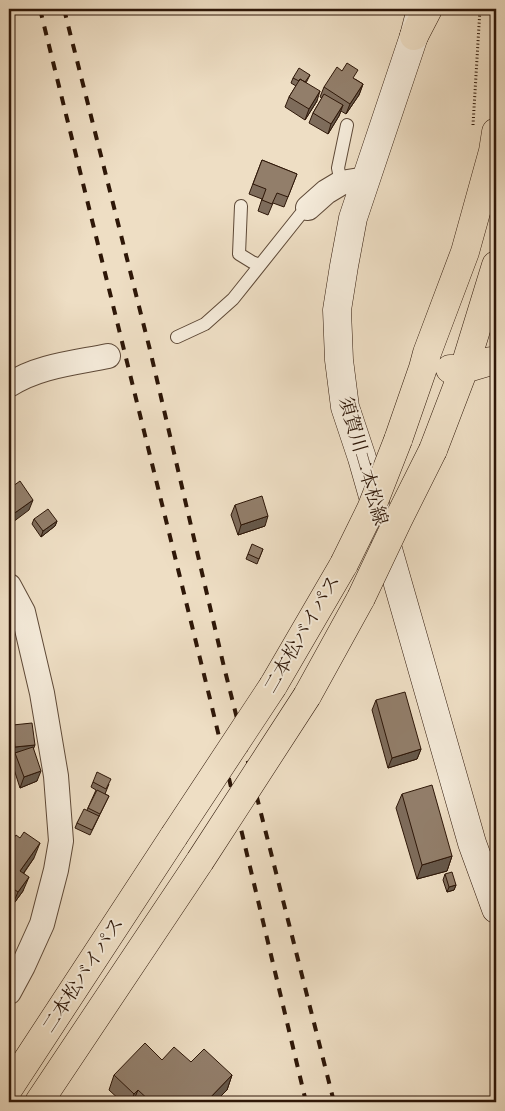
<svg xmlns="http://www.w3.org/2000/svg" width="505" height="1111" font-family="'Libre Bodoni','Noto Serif JP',serif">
	<rect width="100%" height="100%" fill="#eedec4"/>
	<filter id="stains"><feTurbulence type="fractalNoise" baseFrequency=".004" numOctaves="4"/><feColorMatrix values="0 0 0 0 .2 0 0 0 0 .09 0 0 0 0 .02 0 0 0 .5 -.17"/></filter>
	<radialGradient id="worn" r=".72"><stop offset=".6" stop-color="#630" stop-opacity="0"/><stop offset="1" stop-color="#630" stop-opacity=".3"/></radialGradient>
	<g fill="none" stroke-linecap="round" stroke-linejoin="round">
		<!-- service casing -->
		<g stroke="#5e4937" stroke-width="14">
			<path id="service" d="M341,183l-3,-15 9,-43
				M241,206l-2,48 13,8 8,3
				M177,337l28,-13 28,-25 67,-84 8,-7"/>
		</g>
		<!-- minor casing -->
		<g stroke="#5e4937" stroke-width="26">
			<path id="minor" d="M308,208l18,-16 15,-9 25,-4
				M9,385c29,-19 65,-22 99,-29
				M9,586l14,26 19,81 14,83 5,65 -5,29 -14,54 -19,42 -14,26"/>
		</g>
		<!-- secondary casing -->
		<g stroke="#2e1708" stroke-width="29">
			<path id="secondary" d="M420,13l-6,23 -61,182 -9,48 -7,44 2,50 6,47 17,51 110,385 24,66"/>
		</g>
		<!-- trunk casing -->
		<g stroke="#2e1708" stroke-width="29">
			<path id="trunk" d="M414,36l14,-27
				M450,369h14l27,-8 5,1
				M398,440l25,-72 4,-15 38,-101 28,-101 3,-19
				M433,450l31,-81 32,-104
				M273,686l71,-122
				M307,696l54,-98
				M9,1088l165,-252
				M39,1102l161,-241"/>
		</g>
		<!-- path -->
		<path stroke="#2e1708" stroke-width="3" stroke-dasharray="1 2.5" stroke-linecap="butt" d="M473,125l7,-116"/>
		<!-- service -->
		<use href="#service" stroke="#f4ead9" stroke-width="12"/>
		<!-- minor -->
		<use href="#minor" stroke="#f4ead9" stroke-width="24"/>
		<!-- secondary -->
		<use href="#secondary" stroke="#f4ead9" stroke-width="28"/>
		<!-- trunk -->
		<use href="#trunk" stroke="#eedec4" stroke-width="28"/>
		<!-- rail -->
		<path stroke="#2e1708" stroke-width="4" stroke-dasharray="9 9" stroke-linecap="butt" d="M40,9l171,694 95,399
			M64,9l86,341 74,317 110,435"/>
		<!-- trunk-bridge casing -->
		<g stroke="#2e1708" stroke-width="29" stroke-linecap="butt">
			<path id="trunk-bridge" d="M344,564l27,-55 27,-69
				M361,598l37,-78 35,-70
				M174,836l99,-150
				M200,861l107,-165"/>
		</g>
		<!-- trunk-bridge -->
		<use href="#trunk-bridge" stroke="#eedec4" stroke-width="28"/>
	</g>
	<!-- wall -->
	<path fill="#7e6c5b" stroke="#2e1708" d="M310,75l-4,8 11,18 -12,19 -20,-13 4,-10 7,-11 -5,-3 2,-5z
		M355,79l8,5 -4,11 -13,19 -5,-3 -2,5 -11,18 -19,-11 4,-10 9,-15 -2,-1 4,-10z
		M262,160l35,14 -13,33 -11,-4 -5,12 -10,-4 4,-12 -13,-5z
		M235,505l30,21 -27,9 -7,-20z
		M34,519l23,2 -2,5 -14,11 -9,-13z
		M263,549l-6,15 -11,-5 2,-5z
		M376,700l45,49 -4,10 -29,9 -16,-58z
		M13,725l20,24 4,32 -17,7 -8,-25 3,-10 2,-1 -4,1 -2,-22z
		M93,782l16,2 -4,10 4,2 -19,39 -15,-7 2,-5 10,-13 9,-20 -5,-3z
		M402,794l50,62 -5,15 -30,8 -21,-71z
		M9,845l25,13 -10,15 -1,18 -11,15 -1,-1 -2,5z
		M445,874l11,11 -2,5 -7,2 -4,-12z
		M162,1060l29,2 41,13 -5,15 -12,12h-93l-13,-12 5,-15z"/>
	<!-- shaded-wall -->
	<path fill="#66584a" stroke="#2e1708" d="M363,84l-4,11 -13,19 4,-10z
		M320,91l-3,10 -12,19 4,-11z
		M343,105l-4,11 -11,18 3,-10z
		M33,500l-4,10 -20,15v-8z
		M268,516l-3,10 -27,9 3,-10z
		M57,521l-2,5 -14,11 2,-6z
		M35,745l-2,5 -20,3 2,-6z
		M421,749l-4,10 -29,9 4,-10z
		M41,771l-4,10 -17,7 4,-11z
		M40,843l-6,15 -19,27 5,-14z
		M452,856l-5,15 -30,8 5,-14z
		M29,877l-6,14 -11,15 6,-14z
		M456,885l-2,5 -7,2 2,-5z
		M14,895l-5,15v-7z
		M232,1075l-5,15 -12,12h-9z
		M138,1090l-5,12h-2l3,-8z"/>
	<!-- building -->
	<path fill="#927e6a" stroke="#2e1708" d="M347,63l11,7 -5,8 10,6 -13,20 -26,-17 13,-20 5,4z
		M299,68l11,7 -5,7 -5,-3 -1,2 -6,-3z
		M300,79l20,12 -11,18 -20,-12z
		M324,94l19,11 -12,19 -18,-11z
		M262,160l35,14 -9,23 -11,-4 -5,11 -10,-4 4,-11 -13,-5z
		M20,481l13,19 -24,17v-28z
		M262,496l6,20 -27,9 -6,-20z
		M48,509l9,12 -14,10 -9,-12z
		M252,544l11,5 -4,10 -11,-5z
		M405,692l16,57 -29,9 -16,-58z
		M32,723l3,22 -20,2 -2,-22z
		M33,747l8,24 -17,6 -9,-24z
		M97,772l14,7 -5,10 -13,-7z
		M432,785l20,71 -30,9 -20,-71z
		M97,790l12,6 -9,18 -12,-6z
		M84,809l15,7 -7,14 -15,-7z
		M24,832l16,11 -20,28 9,6 -11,15 -9,-6v1v-42l7,-10 4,3z
		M452,872l4,13 -7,2 -4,-13z
		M9,891l5,4 -5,8z
		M145,1043l17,17 12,-13 17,15 13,-13 28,26 -26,27h-55l-13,-12 -4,4 -20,-19z"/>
	<g text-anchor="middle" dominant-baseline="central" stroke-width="4" stroke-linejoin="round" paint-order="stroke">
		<!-- street labels -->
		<g font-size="19" fill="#2e1708" stroke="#f4ead9">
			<text transform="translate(363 461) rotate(74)">須賀川二本松線</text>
			<text transform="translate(302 634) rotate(-60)">二本松バイパス</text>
			<text transform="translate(83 975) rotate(-57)">二本松バイパス</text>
		</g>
	</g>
	<!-- margin -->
	<rect width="505" height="1111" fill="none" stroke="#eedec4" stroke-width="30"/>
	<rect x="10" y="10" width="485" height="1091" fill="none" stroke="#2e1708" stroke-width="2.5"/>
	<rect x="15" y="15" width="475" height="1081" fill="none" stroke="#2e1708"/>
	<rect width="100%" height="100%" filter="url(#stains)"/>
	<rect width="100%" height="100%" fill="url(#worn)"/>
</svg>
